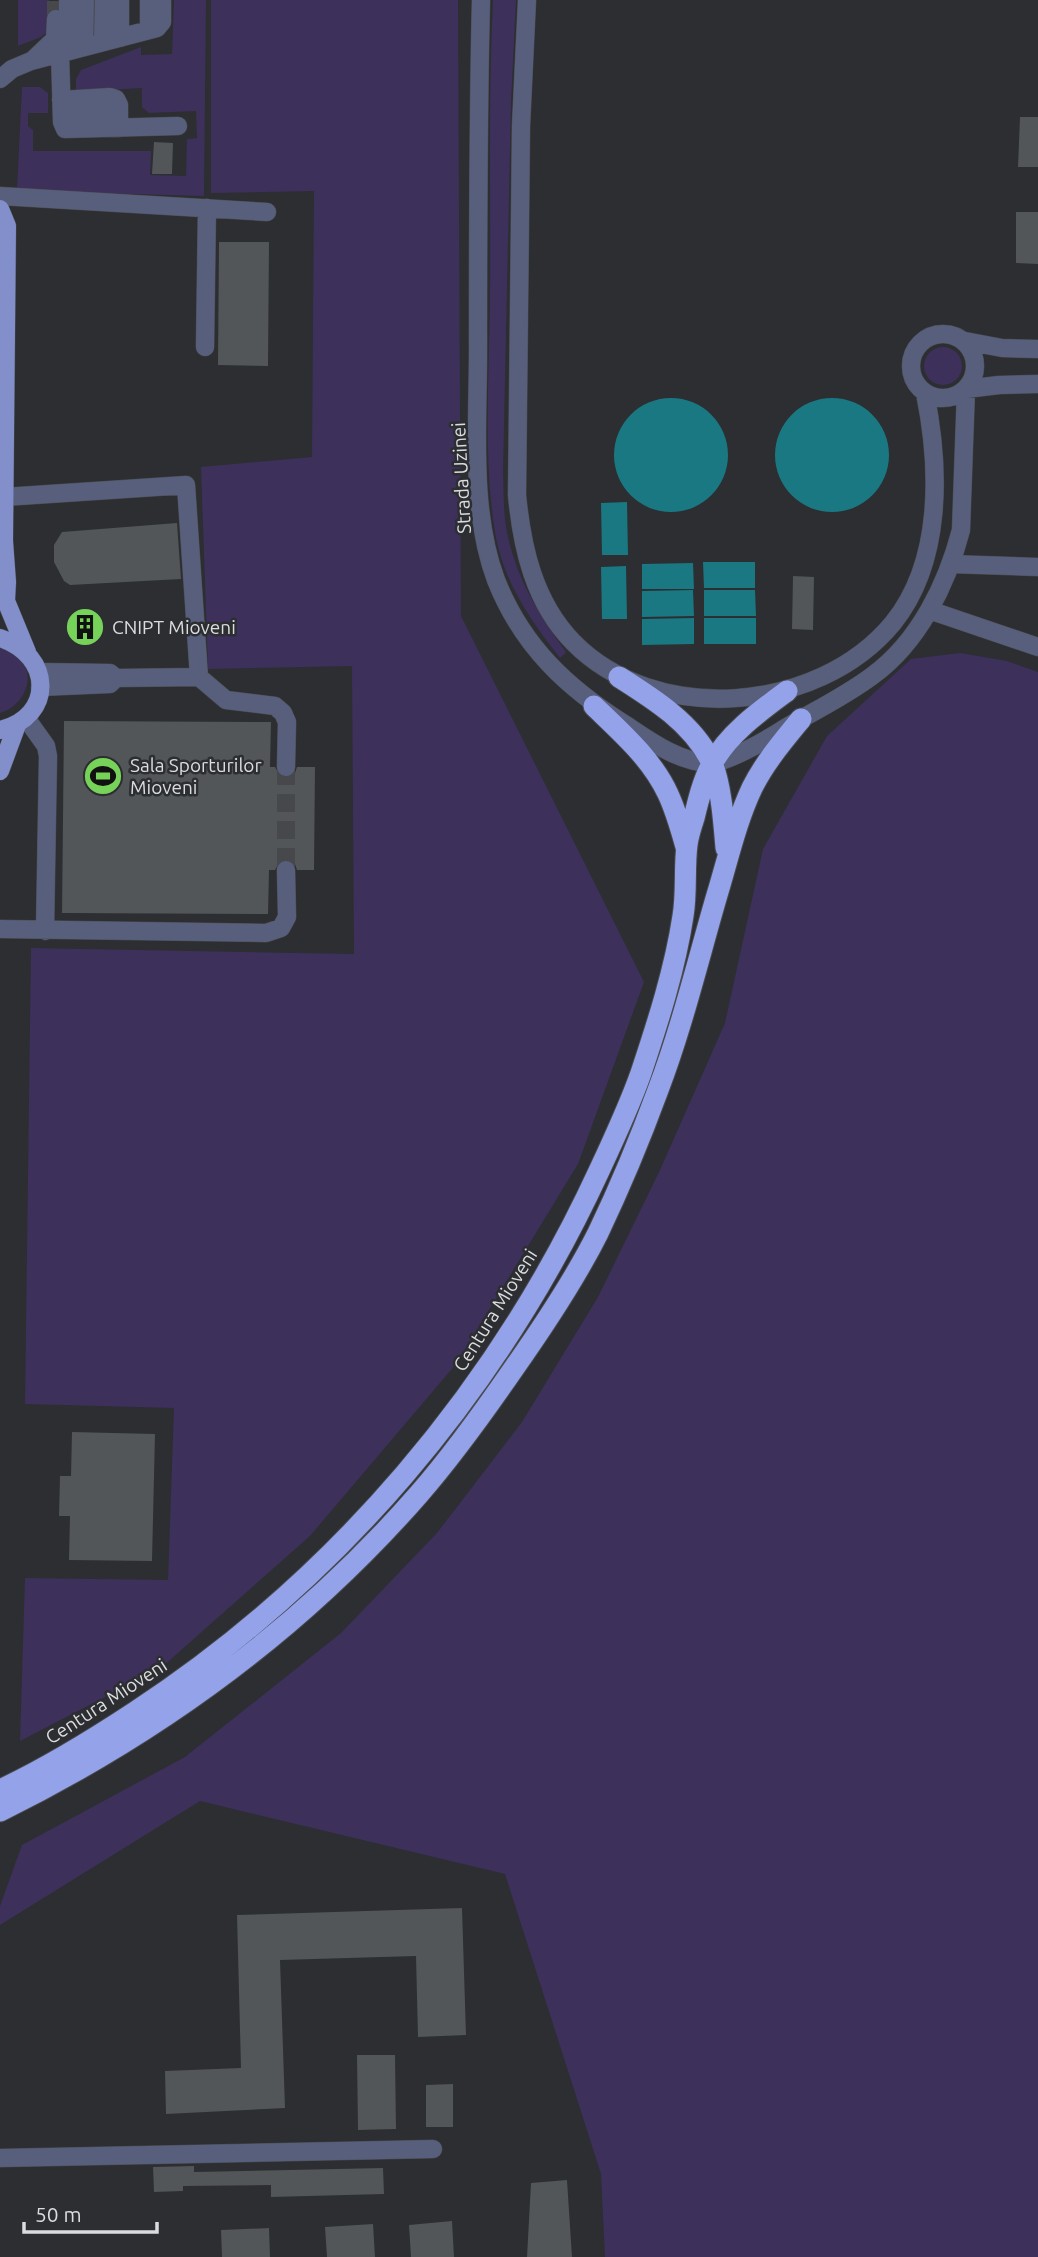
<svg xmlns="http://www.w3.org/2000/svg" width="1038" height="2257" font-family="Ubuntu,sans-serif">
	<rect width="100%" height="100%" fill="#2c2e31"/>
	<!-- green -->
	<path fill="#3d305b" d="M18,0h31v30l-8,7 -23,9z
		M174,0h32l-2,196 -184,-5 -3,-2 5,-102h18l8,6v20h-20v13l5,4v21h118l-1,24 36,1 1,-37 10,-1 -1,-27 -47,2 -7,-6v-19l-66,4v-13l5,-9 60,-23v8l31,-1z
		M211,0h247l3,616 183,366 -66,182 -122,200 -146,172 -149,132 -141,73 5,-163 143,2 6,-172 -149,-4 6,-456 323,6 -2,-288 -144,3 -7,-202 111,-10 2,-266 -103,2z
		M493,0h23l-5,102 -8,370c1,19 0,41 4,60 9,46 32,83 59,120l-6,6c-30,-38 -57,-77 -65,-126 -12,-75 -6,-153 -5,-229 1,-101 -2,-202 3,-303z
		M924 366a19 19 0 1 1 38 0a19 19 0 1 1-38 0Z
		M0,648c5,2 12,3 16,7 23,18 9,51 -16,58z
		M960,653l47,8 31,11v1585h-433l-4,-83 -96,-300 -305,-73 -200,124v-19l22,-61 163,-88 156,-124 96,-100 85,-111 76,-125 62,-127 65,-147 38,-174 64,-113 84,-77z"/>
	<!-- water -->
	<path fill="#197882" d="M775 455a57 57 0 1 1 114 0a57 57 0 1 1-114 0Z
		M614 455a57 57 0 1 1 114 0a57 57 0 1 1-114 0Z
		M627,502l1,53h-26l-1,-52z
		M703,562h52v26h-51z
		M693,563l1,26h-52v-25z
		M626,566l1,53h-25l-1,-52z
		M693,590l1,26 -52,1v-26z
		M704,590h51l1,26h-52z
		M694,618v26l-52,1v-26z
		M704,618h52v26h-52z"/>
	<!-- building -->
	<path fill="#525658" d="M1020,117h18v50h-20z
		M154,142l19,1 -1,31h-20z
		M1016,212h22v52l-22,-1z
		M219,242h50l-1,124 -50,-1z
		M177,523l4,56 -111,6 -6,-4 -10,-19v-17l8,-13z
		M793,576l21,1 -1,53 -21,-1z
		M70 625a15 15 0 1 1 30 0a15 15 0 1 1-30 0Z
		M64,721l207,1 -1,45h5l5,9 6,2 9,-5 2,-6h18l-1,103h-17l-2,-6 -9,-5 -6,2 -5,9h-6l-1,44 -206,-1z
		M72,1432l83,2 -3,127 -83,-1 1,-44h-11l1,-40h11z
		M462,1908l4,127 -48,2 -2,-81 -136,4 5,148 -119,6 -1,-43 76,-3 -4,-153z
		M357,2055h38l1,74 -38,1z
		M453,2084v43h-27v-42z
		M194,2166v6l189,-4 1,26 -113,3v-12l-88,1v5l-29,1 -1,-25z
		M567,2180l5,77h-45l4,-74z
		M452,2221l2,36h-43l-2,-32z
		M373,2224l2,33h-48l-2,-30z
		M269,2228l1,29h-48l-1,-27z"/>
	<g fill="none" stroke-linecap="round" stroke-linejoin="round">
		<!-- minor-tunnel -->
		<path stroke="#46484b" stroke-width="18" stroke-dasharray="18 9" stroke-linecap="butt" d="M56,19v-19
			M286,767v103"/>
		<!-- minor casing -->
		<g stroke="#484a4d" stroke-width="19">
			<path id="minor" d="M68,0v51
				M481,0c-3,118 -3,235 -3,353 0,73 -8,158 18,227 26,66 71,108 130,145 24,16 53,37 83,38 16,1 59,-24 73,-33 30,-18 62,-33 90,-54 47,-34 75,-92 89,-146l5,-141 33,-4 39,-1
				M527,0l-6,126 -4,369c5,53 17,107 56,147 82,84 245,72 320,-19 50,-62 47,-156 32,-230
				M149,30v-30
				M120,38v-38
				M103,42l1,-42
				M84,47l1,-47
				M60,53l2,69 3,7 113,-3
				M34,59l21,-20 1,-20
				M0,79l12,-10 19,-8 126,-33 5,-6v-22
				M61,100l49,-3 6,2 3,6v23
				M62,113l57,-4
				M0,196l267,16
				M911 366a32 32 0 1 1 64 0a32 32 0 1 1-64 0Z
				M965,341l37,7 36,1
				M205,347l2,-139
				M4,497l182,-12 13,192
				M950,564l88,3
				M929,610l109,37
				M39,672l71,1 6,5 83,-1 27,23 49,6 8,7 4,9 -1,45
				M40,687l70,-3 4,-4
				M26,718l20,28 2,10 -3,175
				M0,929l266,4 15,-5 6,-11 -1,-47
				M0,2158l433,-9"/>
		</g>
		<!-- major casing -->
		<g stroke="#484a4d" stroke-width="19">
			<path id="major" d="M0,209l7,17 -3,315 3,41 -1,19 21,51
				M0,638c53,17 55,79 0,92
				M0,771l17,-46"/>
		</g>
		<!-- highway casing -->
		<g stroke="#484a4d" stroke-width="23">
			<path id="highway" d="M619,677c35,22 73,46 92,84 10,21 13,63 15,87
				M594,706c27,26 58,53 74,88 8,17 13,35 18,53
				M0,1790c47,-22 91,-49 135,-78 202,-132 363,-322 464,-541 15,-32 30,-64 42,-98 17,-51 34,-104 42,-157 4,-23 1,-48 4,-71 1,-9 4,-18 7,-27 4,-17 9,-38 18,-54 16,-30 48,-53 75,-73
				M0,1811c158,-78 302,-183 419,-317 34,-39 64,-81 93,-123 31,-44 62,-90 86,-138 22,-46 42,-94 60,-143 24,-63 40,-130 59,-195 11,-36 19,-73 35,-107 13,-26 31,-47 49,-69"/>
		</g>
		<!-- minor -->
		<use href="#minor" stroke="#585f7c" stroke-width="18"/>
		<!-- major -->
		<use href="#major" stroke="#828fca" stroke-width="18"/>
		<!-- highway -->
		<use href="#highway" stroke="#93a2e9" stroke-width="21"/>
	</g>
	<!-- icons -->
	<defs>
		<g id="building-disc" transform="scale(2.0125)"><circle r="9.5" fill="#77d259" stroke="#2c2e31"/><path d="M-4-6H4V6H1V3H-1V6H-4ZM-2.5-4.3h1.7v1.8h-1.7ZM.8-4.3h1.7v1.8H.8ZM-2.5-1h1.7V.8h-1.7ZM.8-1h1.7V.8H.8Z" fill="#111"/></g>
		<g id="stadium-disc" transform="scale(2.0125)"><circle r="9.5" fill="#77d259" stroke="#2c2e31"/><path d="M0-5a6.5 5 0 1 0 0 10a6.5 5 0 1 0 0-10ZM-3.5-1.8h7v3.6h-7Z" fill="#111"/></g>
	</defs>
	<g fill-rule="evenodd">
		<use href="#building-disc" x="85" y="627"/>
		<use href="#stadium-disc" x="103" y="776"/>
	</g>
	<g text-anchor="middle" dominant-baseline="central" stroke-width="5" stroke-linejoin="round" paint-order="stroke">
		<!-- street labels -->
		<g font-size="19" fill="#dadcde" stroke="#2c2e31">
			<text transform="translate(461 478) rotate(-93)">Strada Uzinei</text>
			<text transform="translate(495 1310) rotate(-58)">Centura Mioveni</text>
			<text transform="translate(106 1701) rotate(-33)">Centura Mioveni</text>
		</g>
		<!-- poi labels -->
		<g font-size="19" fill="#dadcde" stroke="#2c2e31" text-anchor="start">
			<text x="112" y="627">CNIPT Mioveni</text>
			<text x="130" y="765">Sala Sporturilor<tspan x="130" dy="22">Mioveni</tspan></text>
		</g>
	</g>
	<!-- scale -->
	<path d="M24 2222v10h133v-10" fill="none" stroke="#dadcde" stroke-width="3.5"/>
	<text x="35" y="2222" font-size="21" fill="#dadcde" stroke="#2c2e31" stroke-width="5" paint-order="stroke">50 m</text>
</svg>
